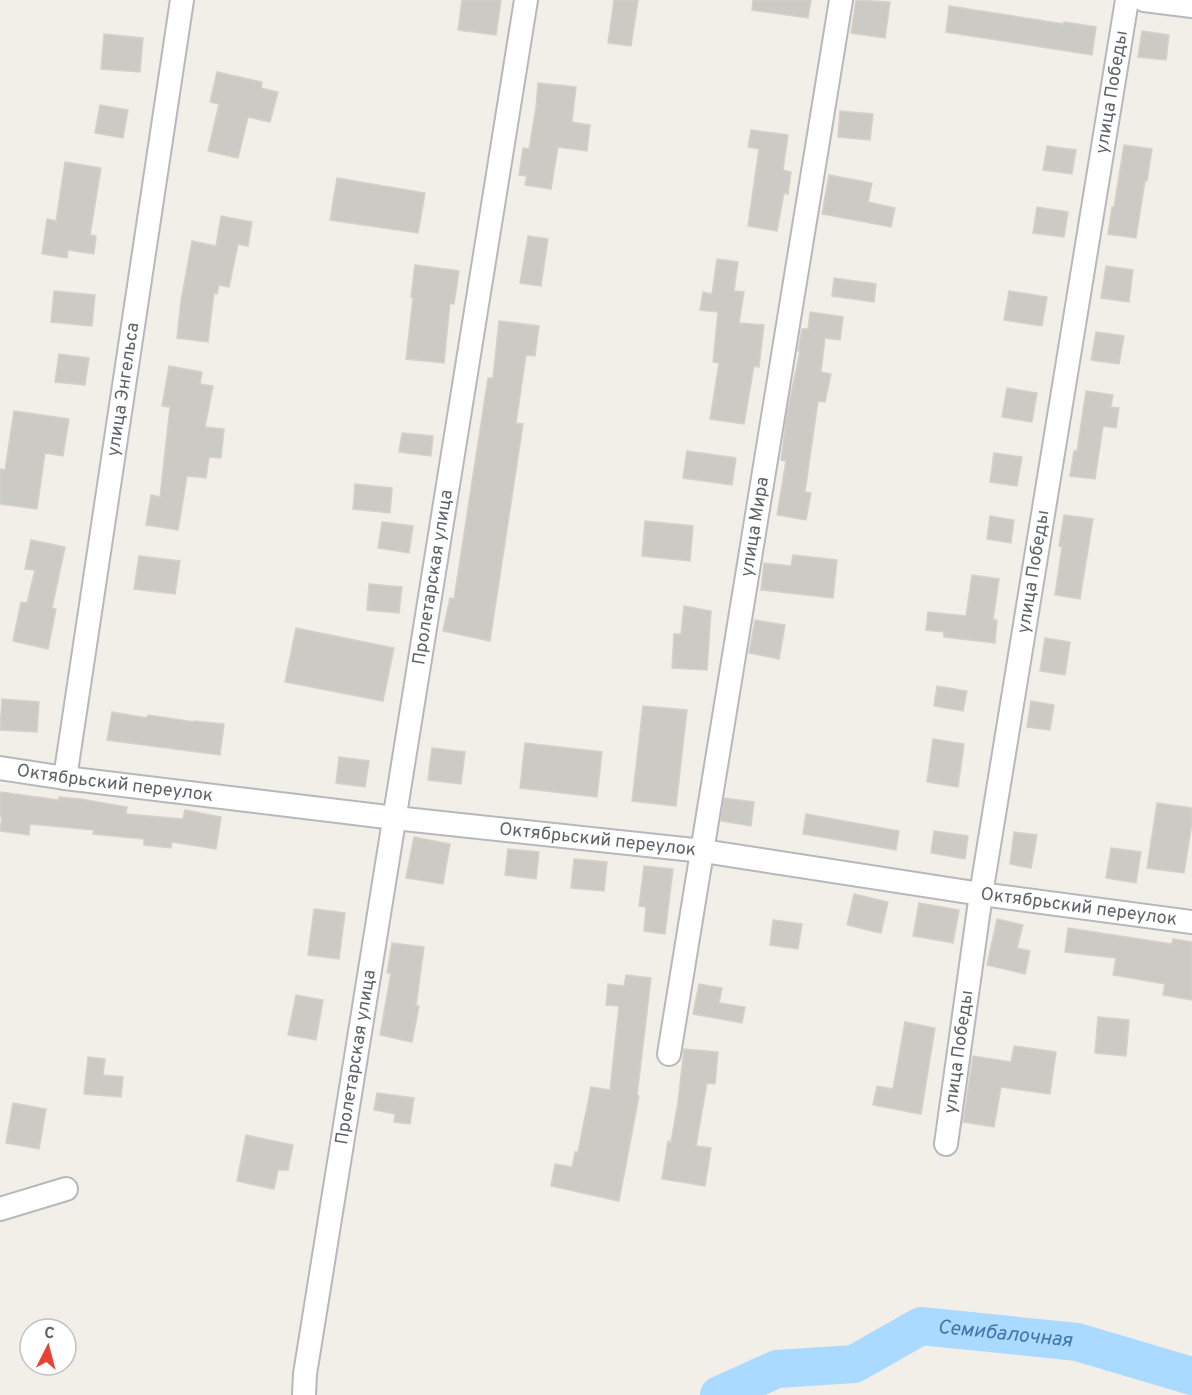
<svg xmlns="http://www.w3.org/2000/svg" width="1192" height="1395" font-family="Overpass,sans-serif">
	<rect width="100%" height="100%" fill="#f1efe8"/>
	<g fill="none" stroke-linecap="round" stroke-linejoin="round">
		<!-- river -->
		<path stroke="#aadaff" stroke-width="38" id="s1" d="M719,1395l58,-26 77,-5 67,-38 156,16 115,34"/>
	</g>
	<!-- building -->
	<path fill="#cccac5" stroke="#d6d1c6" stroke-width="1.5" d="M462,0h39l-5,35 -38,-5z
		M614,0h24l-7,46 -23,-3z
		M753,0h58l-3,18 -56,-8z
		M856,0l34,2 -5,36 -34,-5z
		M949,6l115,18v-2l32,5 -4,28 -146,-23z
		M1142,31l27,4 -3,25 -28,-3z
		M104,34l39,4 -3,34 -39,-3z
		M217,72l45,10 -1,6 17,4 -8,30 -22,-5 -10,41 -30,-7 11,-47 -9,-2z
		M538,83l38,4 -4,35 18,3 -3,26 -29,-4 -7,42 -26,-4 2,-9 -8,-1 4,-27 6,1 7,-41z
		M100,105l28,5 -5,28 -28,-5z
		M840,111l33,3 -3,26 -32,-3z
		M751,130l37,5 -5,35 8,2 -3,22 -4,-1 -7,38 -29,-5 11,-77 -11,-2z
		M1124,145l28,4 -5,32h-2l-9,57 -28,-4 4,-27h2z
		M1047,146l29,4 -4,24 -29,-4z
		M65,162l36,6 -11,67 6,1 -2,18 -26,-4 -1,8 -25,-4 5,-35 9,2z
		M829,175l43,8 -4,19 27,6 -4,19 -69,-13z
		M337,178l88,15 -7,40 -88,-13z
		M1037,207l31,5 -4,25 -31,-4z
		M221,216l31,6 -4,24 -10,-2 -9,43 -10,-2 -2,9 -3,-1 -6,49 -31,-4 4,-37 11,-60 24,5z
		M528,236l20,3 -7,47 -21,-3z
		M717,259l21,3 -4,29 10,1 -5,31 25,2 -5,42 -5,-1 -10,58 -34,-5 9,-56 -6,-1 5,-50 -18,-2 3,-18 9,2z
		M415,265l44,6 -5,33 -4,-1 -6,60 -38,-4 7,-61 -2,-1z
		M1106,266l27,4 -4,32 -28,-4z
		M834,278l42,6 -2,18 -42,-6z
		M54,291l41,4 -3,31 -41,-4z
		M1009,291l38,6 -5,29 -38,-6z
		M810,312l33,5 -3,23 -15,-2 -4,34 10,2 -6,28 -7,-1 -13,91 6,1 -5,27 -29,-5 9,-54 -5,-1 6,-47 13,-62h-2l4,-22h6z
		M499,321l40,5 -4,30 -9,-1 -10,68 7,1 -33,217 -47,-10 7,-33 4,1 34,-221h5z
		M1096,332l28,4 -5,28 -28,-4z
		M59,354l30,4 -4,27 -30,-3z
		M169,366l33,6 -2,12 13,2 -8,41 19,2 -3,29 -12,-1 -3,21 -19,-2 -9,54 -32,-5 5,-30 9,2 10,-90 -8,-1z
		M1007,388l30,5 -5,29 -30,-5z
		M1086,391l27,4 -2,12 8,1 -3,20 -13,-2 -8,53 -25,-3 4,-25h3z
		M14,411l55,8 -6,37 -18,-3 -8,56 -37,-5v-35l5,1z
		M402,433l31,3 -2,20 -32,-4z
		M687,451l49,7 -4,27 -49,-7z
		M994,453l28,4 -5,29 -27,-4z
		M355,484l37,4 -2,25 -37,-4z
		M1064,515l29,4 -13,80 -25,-4 7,-48 -3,-1z
		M990,516l24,4 -3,23 -24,-4z
		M645,521l48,5 -3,35 -48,-5z
		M382,522l31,4 -4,27 -31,-5z
		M31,540l34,7 -13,61 4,1 -8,40 -35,-8 8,-39 6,1 8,-33 -10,-1z
		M793,555l44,5 -4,38 -72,-8 3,-27 27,3z
		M139,556l41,5 -5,33 -41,-5z
		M972,575l27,4 -6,41h4l-2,23 -51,-6v-5l-18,-2 2,-18 38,4z
		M369,584l33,3 -3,26 -32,-3z
		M684,606l27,5 -4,59 -35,-2 2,-34h7z
		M755,620l30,5 -6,34 -30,-6z
		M296,628l98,20 -11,53 -98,-19z
		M1045,638l25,4 -5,33 -25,-4z
		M937,686l30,5 -4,20 -29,-5z
		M2,699l37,3 -2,30 -37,-2z
		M1031,701l23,4 -4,25 -23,-3z
		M643,706l44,4 -11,96 -44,-5z
		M112,712l35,6 1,-3 46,7v-1l30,3 -4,31 -113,-15z
		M933,739l31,5 -6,43 -31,-5z
		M525,743l77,9 -5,45 -77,-9z
		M432,748l33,4 -4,32 -33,-4z
		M339,757l30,4 -4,26 -29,-4z
		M0,792l59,8v-3l22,2 46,8 -1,7 57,5 2,-9 36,7 -5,32 -44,-7 -1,6 -27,-3v-6l-51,-5 1,-4 -64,-6 -1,11 -29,-4 2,-14h-2z
		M724,798l30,4 -3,24 -30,-5z
		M1157,803l35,5v15l-8,50 -37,-5z
		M806,814l93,17 -3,19 -93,-16z
		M934,831l34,5 -3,23 -34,-6z
		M1014,832l23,3 -6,33 -21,-4z
		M414,837l36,7 -7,40 -37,-6z
		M1111,848l30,4 -5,31 -30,-5z
		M508,849l31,3 -3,27 -31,-4z
		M574,859l33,3 -3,29 -33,-3z
		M644,866l29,3 -8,65 -21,-3 2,-24 -7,-1z
		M854,894l34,8 -7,31 -34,-8z
		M919,903l40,7 -6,33 -40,-7z
		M314,909l31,4 -6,46 -31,-4z
		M997,919l26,6 -6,23 13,3 -5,23 -38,-9z
		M773,920l29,4 -4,25 -28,-4z
		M1068,928l104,16 1,-5 19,3v58l-29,-5 2,-11 -52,-9 3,-17 -51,-6z
		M392,943l32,4 -8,59h3l-7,36 -32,-7 11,-62h-4z
		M626,975l25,3 -14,118h2l-20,105 -68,-15 4,-22 17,3 3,-15h3l13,-65 19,3 9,-84 -13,-1 2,-21 16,2z
		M699,984l23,4 -3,15 26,4 -3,16 -49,-9z
		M296,995l27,5 -7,40 -28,-5z
		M1098,1017l31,3 -3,36 -31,-3z
		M905,1022l30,6 -14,86 -48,-9 4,-19 16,3z
		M1014,1046l42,6 -6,42 -49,-7 -7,40 -31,-5 10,-66 38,6z
		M684,1049l34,3 -3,32 -8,-1 -11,63 15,2 -6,38 -43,-7 6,-38 3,1 7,-40z
		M88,1057l17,2 -2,16 20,2 -2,20 -37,-3z
		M377,1093l37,5 -4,26 -16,-2 1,-8 -21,-4z
		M13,1103l33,6 -7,40 -33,-6z
		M246,1135l47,10 -5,25h-10l-4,19 -37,-8z"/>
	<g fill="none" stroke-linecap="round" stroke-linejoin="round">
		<!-- minor casing -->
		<g stroke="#b5b8bc" stroke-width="26">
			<g id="minor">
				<path d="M1144,0l48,6"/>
				<path id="s2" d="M0,768l65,10 330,40 308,33 278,43 211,28"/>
				<path id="s3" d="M65,778l117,-778"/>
				<path id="s4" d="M669,1054l172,-1054"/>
				<path id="s5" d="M946,1144l35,-250 146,-894"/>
				<path d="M0,1209l66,-20"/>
				<path id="s6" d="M304,1395l1,-21 221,-1374"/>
			</g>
		</g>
		<!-- minor -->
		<use href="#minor" stroke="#fff" stroke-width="22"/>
	</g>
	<g text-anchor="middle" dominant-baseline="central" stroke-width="4.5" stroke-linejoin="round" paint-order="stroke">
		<!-- street labels -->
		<g font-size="18" fill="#5f6368" stroke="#fff">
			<text stroke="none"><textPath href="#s5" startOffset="1065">улица Победы</textPath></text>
			<text stroke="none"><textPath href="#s3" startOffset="393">улица Энгельса</textPath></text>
			<text stroke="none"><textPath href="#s4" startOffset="534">улица Мира</textPath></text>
			<text stroke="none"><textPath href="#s5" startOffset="579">улица Победы</textPath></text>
			<text stroke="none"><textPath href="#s6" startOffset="828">Пролетарская улица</textPath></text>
			<text stroke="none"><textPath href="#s2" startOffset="116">Октябрьский переулок</textPath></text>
			<text stroke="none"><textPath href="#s2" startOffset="602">Октябрьский переулок</textPath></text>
			<text stroke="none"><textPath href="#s2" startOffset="1088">Октябрьский переулок</textPath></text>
			<text stroke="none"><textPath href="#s5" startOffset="93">улица Победы</textPath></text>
			<text stroke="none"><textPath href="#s6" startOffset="342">Пролетарская улица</textPath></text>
		</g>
		<!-- water labels -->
		<g font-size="20" font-style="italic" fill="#4174aa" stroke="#fff">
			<text stroke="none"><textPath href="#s1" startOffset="302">Семибалочная</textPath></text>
		</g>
	</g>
	<!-- north arrow -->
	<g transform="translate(48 1347) rotate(6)"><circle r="28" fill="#ffffff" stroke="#bfc1c3" stroke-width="1.5"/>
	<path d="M0-4.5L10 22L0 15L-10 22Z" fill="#ea4335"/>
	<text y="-9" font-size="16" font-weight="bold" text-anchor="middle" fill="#5f6368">С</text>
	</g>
</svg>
